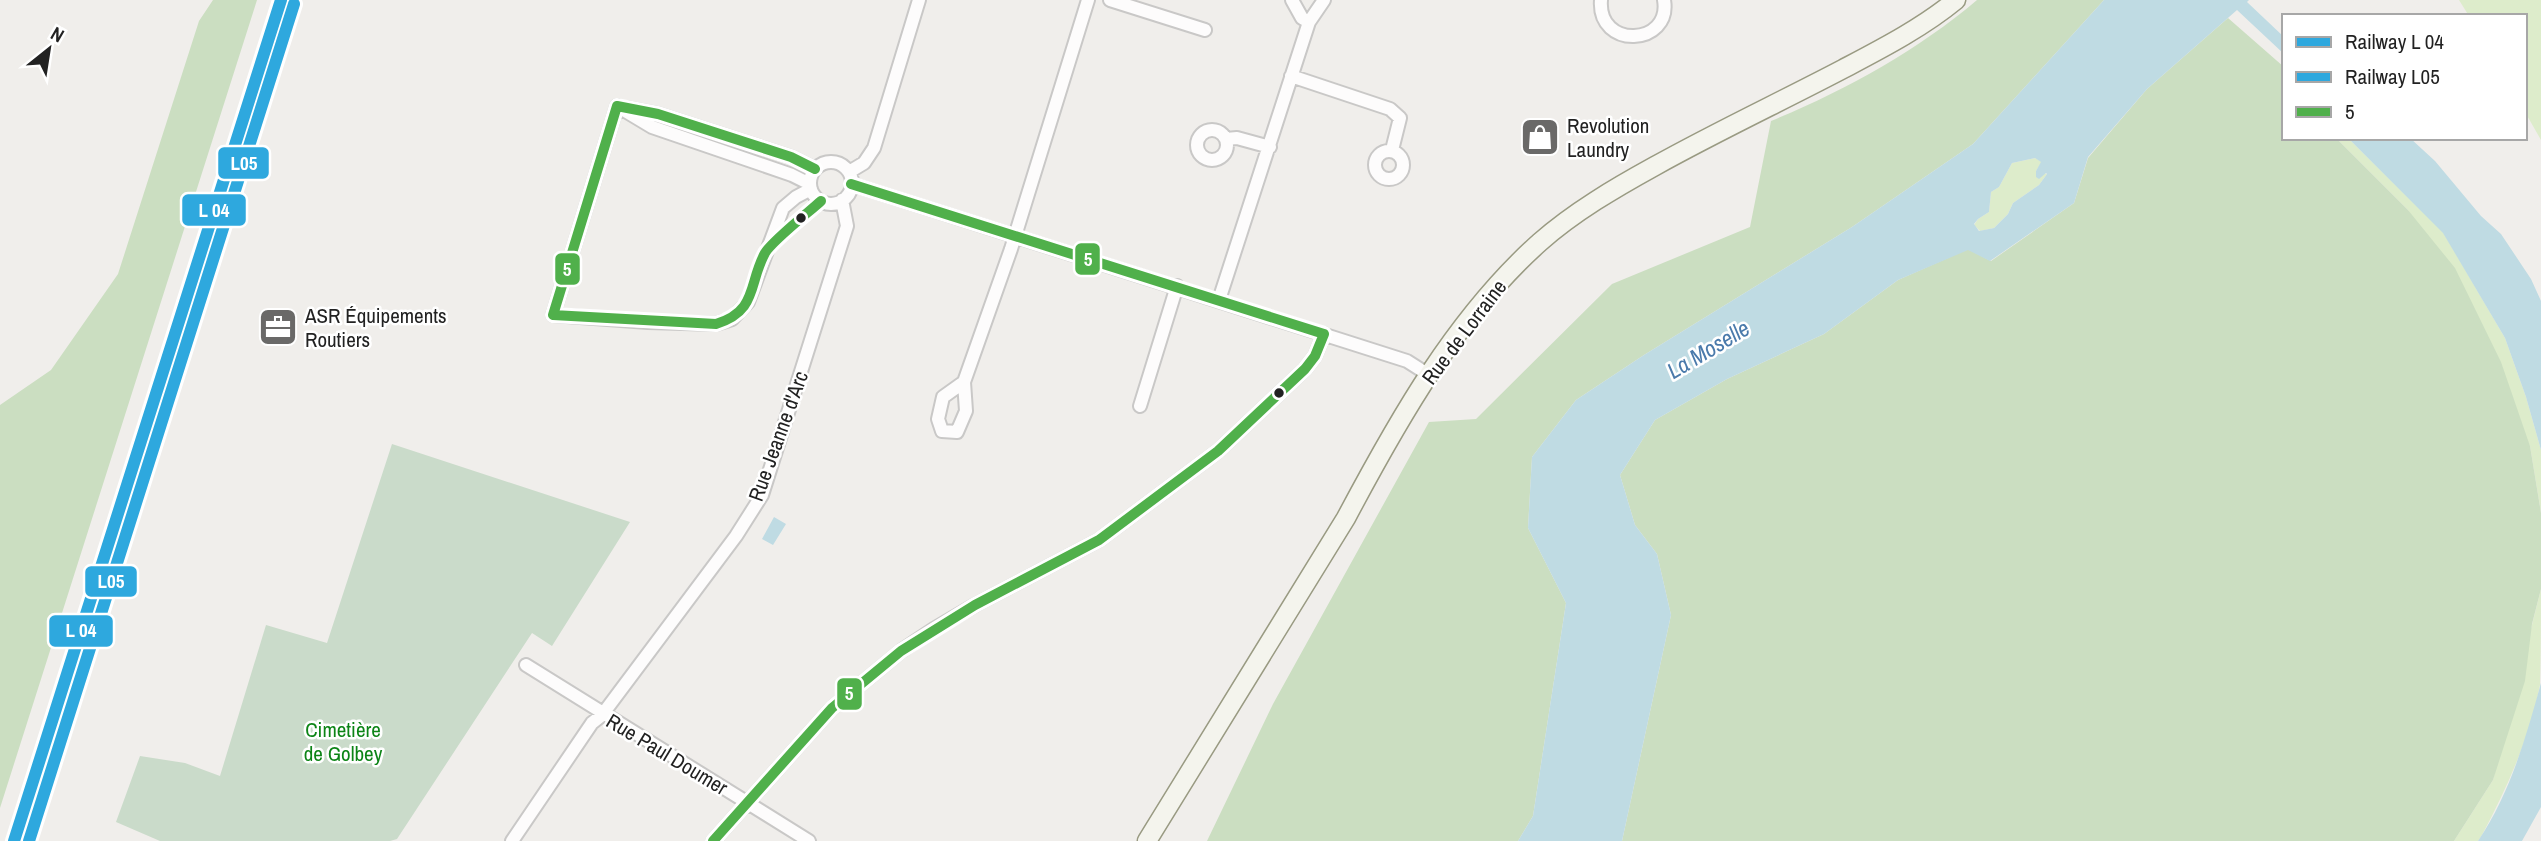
<svg xmlns="http://www.w3.org/2000/svg" width="2541" height="841" font-family="'Archivo Narrow',sans-serif">
	<rect width="100%" height="100%" fill="#f0eeeb"/>
	<!-- grass -->
	<path fill="#ddeccb" d="M2459,0h82v140l-16,-28v-96h-56z
		M2336,138h12l95,94 62,106 21,59 15,53v63l-11,-67 -122,-236z
		M2035,158l7,4 -6,9 11,3 -8,11 -26,18 -5,11 -14,14 -14,3 -6,-6 4,-6 11,-7 2,-20 8,-5 13,-24z
		M2541,589c0,26 0,72 -1,96 -10,52 -33,103 -58,150l-4,6h-24l39,-61z"/>
	<!-- forest -->
	<path fill="#cbdec1" d="M213,0h44l-257,808v-403l51,-35 67,-96 81,-253z
		M1977,0h127l-131,144 -121,83 -208,128 -68,45 -44,57 -4,71 38,75 -33,213 -15,25h-311l66,-137 156,-282 47,-3 136,-135 138,-57 21,-106c73,-30 146,-70 206,-121z
		M2228,18l56,49v71h52l72,72 47,58 46,94 29,84 11,67v76l-9,35 -7,57 -32,99 -39,61h-832l49,-226 -14,-61 -22,-29 -15,-50 35,-55 72,-41 97,-45 74,-54 70,-31 23,12 83,-58 14,-45 59,-69z"/>
	<!-- cemetery -->
	<path fill="#cadbca" d="M392,444l238,78 -78,124 -20,-13 -135,206 -7,2h-230l-44,-19 24,-66 45,7 35,13 46,-151 61,18z"/>
	<!-- water -->
	<path fill="#bfdbe3" fill-rule="evenodd" d="M2104,0h145l-2,2 37,35v17l-47,-44 -90,79 -59,68 -14,46 -84,58 -22,-11 -70,30 -74,54 -97,45 -72,41 -35,55 15,50 22,29 14,61 -49,226h-104l15,-25 33,-213 -38,-75 4,-71 44,-57 68,-45 208,-128 121,-83zM2035,158l6,4 -5,9v6l3,2 7,-6 1,1 -8,11 -26,18 -5,11 -14,14 -15,3 -5,-7 4,-5 11,-7 2,-20 8,-5 13,-24z
		M2348,138h62l25,23 46,55 20,18 30,45 10,22v149l-15,-53 -21,-59 -62,-105z
		M774,517l12,7 -13,21 -11,-6z
		M2541,683v124l-19,34h-44c32,-47 48,-104 63,-158z"/>
	<g fill="none" stroke-linecap="round" stroke-linejoin="round">
		<!-- minor casing -->
		<g stroke="#c9c8c7" stroke-width="16">
			<path id="minor" d="M1110,0l95,30
				M1292,0l10,18 7,4
				M1601,0c-4,50 71,46 63,0
				M1291,76l99,33 10,9 -8,32
				M617,106l-64,209 95,7 68,2 16,-5 16,-17 35,-94 13,-11 15,-8
				M617,106l35,21 140,48 18,9
				M627,108l31,6 133,43 24,12
				M1197 145a15 15 0 1 1 30 0a15 15 0 1 1-30 0Z
				M1226,139l11,-1 33,9
				M1375 165a14 14 0 1 1 28 0a14 14 0 1 1-28 0Z
				M810 183a21 21 0 1 1 42 0a21 21 0 1 1-42 0Z
				M849,172l15,-9 10,-15 45,-148
				M851,184l556,177 22,14
				M1219,300l90,-278 15,-22
				M964,382l-21,15 -5,22 4,12 15,1 9,-21 -2,-29 47,-133 77,-249
				M1140,406l37,-120
				M526,665l283,176
				M512,841l80,-118 10,-8 134,-179 26,-41 85,-269 -5,-26
				M713,841l119,-133 69,-57 33,-22 41,-24 124,-65 119,-89 87,-82 10,-13 9,-22"/>
		</g>
		<!-- secondary casing -->
		<g stroke="#999a82" stroke-width="21">
			<path id="secondary" d="M1147,841l199,-323c52,-98 110,-201 194,-276 34,-30 75,-54 115,-76 61,-34 125,-64 188,-97 38,-20 79,-41 113,-69"/>
		</g>
		<!-- minor -->
		<use href="#minor" stroke="#fdfcfc" stroke-width="12"/>
		<!-- secondary -->
		<use href="#secondary" stroke="#f4f4ed" stroke-width="18"/>
		<!-- bus-1 casing -->
		<g stroke="#fff" stroke-width="16">
			<path id="bus-1" d="M815,169l-24,-12 -133,-43 -41,-8 -64,209 163,9c42,-13 32,-40 49,-71 7,-12 44,-41 56,-52
				M851,184l473,150
				M713,841l119,-133 69,-57 74,-46 124,-65 119,-89 87,-82 10,-13 9,-22"/>
		</g>
		<!-- bus-1 -->
		<use href="#bus-1" stroke="#50b04b" stroke-width="10"/>
		<!-- rail-1 casing -->
		<g stroke="#fff" stroke-width="18">
			<path id="rail-1" d="M14,841l267,-841"/>
		</g>
		<!-- rail-2 casing -->
		<g stroke="#fff" stroke-width="18">
			<path id="rail-2" d="M29,841l265,-837"/>
		</g>
		<!-- rail-1 -->
		<use href="#rail-1" stroke="#2ea8de" stroke-width="12"/>
		<!-- rail-2 -->
		<use href="#rail-2" stroke="#2ea8de" stroke-width="12"/>
	</g>
	<!-- icons -->
	<defs>
		<g id="shop-square" transform="scale(2.0125)"><rect x="-9" y="-9" width="18" height="18" rx="4" fill="#6a6968" stroke="#fff"/><path d="M-5-2.5h2.3a2.7 3.5 0 0 1 5.4 0H5L5.5 6h-11ZM-1.5-2.5h3a1.5 2.3 0 0 0-3 0Z" fill="#fff"/></g>
		<g id="office-square" transform="scale(2.0125)"><rect x="-9" y="-9" width="18" height="18" rx="4" fill="#6a6968" stroke="#fff"/><path d="M-6-3h4V-5.5h4V-3h4V5H-6ZM-1-4.5V-3h2v-1.5ZM-6 0V1H6V0Z" fill="#fff"/></g>
	</defs>
	<g fill-rule="evenodd">
		<use href="#shop-square" x="1540" y="137"/>
		<use href="#office-square" x="278" y="327"/>
	</g>
	<!-- markers -->
	<g fill="#222" stroke="#fff" stroke-width="2.5">
		<circle cx="801" cy="218" r="6"/>
		<circle cx="1279" cy="393" r="6"/>
	</g>
	<g text-anchor="middle" dominant-baseline="central" stroke-width="5" stroke-linejoin="round" paint-order="stroke">
		<!-- poi labels -->
		<g font-size="21" fill="#222" stroke="#fff" text-anchor="start">
			<text x="1567" y="125">Revolution<tspan x="1567" dy="24">Laundry</tspan></text>
			<text x="305" y="315">ASR Équipements<tspan x="305" dy="24">Routiers</tspan></text>
		</g>
		<!-- street labels -->
		<g font-size="21" fill="#222" stroke="#fff">
			<text transform="translate(1464 332) rotate(-53)">Rue de Lorraine</text>
			<text transform="translate(778 436) rotate(-70)">Rue Jeanne d'Arc</text>
			<text transform="translate(667 754) rotate(31)">Rue Paul Doumer</text>
		</g>
		<!-- park labels -->
		<g font-size="21" fill="#0c8416" stroke="#fff">
			<text x="343" y="729">Cimetière<tspan x="343" dy="24">de Golbey</tspan></text>
		</g>
		<!-- water labels -->
		<g font-size="23" font-style="italic" fill="#4a7aab" stroke="#fff">
			<text transform="translate(1708 349) rotate(-31)">La Moselle</text>
		</g>
	</g>
	<g stroke="#fff" stroke-width="2.5">
		<rect x="217" y="146" width="53" height="34" rx="7" fill="#2ea8de"/>
		<rect x="181" y="193" width="66" height="34" rx="7" fill="#2ea8de"/>
		<rect x="1074" y="242" width="27" height="34" rx="7" fill="#50b04b"/>
		<rect x="554" y="252" width="27" height="34" rx="7" fill="#50b04b"/>
		<rect x="84" y="565" width="54" height="33" rx="7" fill="#2ea8de"/>
		<rect x="48" y="614" width="66" height="34" rx="7" fill="#2ea8de"/>
		<rect x="836" y="677" width="27" height="34" rx="7" fill="#50b04b"/>
	</g>
	<g font-size="19" text-anchor="middle" font-weight="bold" fill="#fff">
		<text x="244" y="170">L05</text>
		<text x="214" y="217">L 04</text>
		<text x="1088" y="266">5</text>
		<text x="567" y="276">5</text>
		<text x="111" y="588">L05</text>
		<text x="81" y="637">L 04</text>
		<text x="849" y="700">5</text>
	</g>
	<!-- legend -->
	<rect x="2282" y="14" width="245" height="126" fill="#ffffff" stroke="#a7a7a7" stroke-width="2"/>
	<rect x="2296" y="37" width="35" height="10" fill="#2ea8de" stroke="#a7a7a7" stroke-width="2"/>
	<text x="2345" y="49" font-size="21" fill="#222222">Railway L 04</text>
	<rect x="2296" y="72" width="35" height="10" fill="#2ea8de" stroke="#a7a7a7" stroke-width="2"/>
	<text x="2345" y="84" font-size="21" fill="#222222">Railway L05</text>
	<rect x="2296" y="107" width="35" height="10" fill="#50b04b" stroke="#a7a7a7" stroke-width="2"/>
	<text x="2345" y="119" font-size="21" fill="#222222">5</text>
	<!-- north arrow -->
	<g transform="translate(49 49) rotate(30)" stroke="#ffffff" stroke-width="5" paint-order="stroke">
	<path d="M0-5L12 26L0 18L-12 26Z" fill="#222222"/>
	<text y="-10" font-size="19" font-weight="bold" text-anchor="middle" fill="#222222">N</text>
	</g>
</svg>
